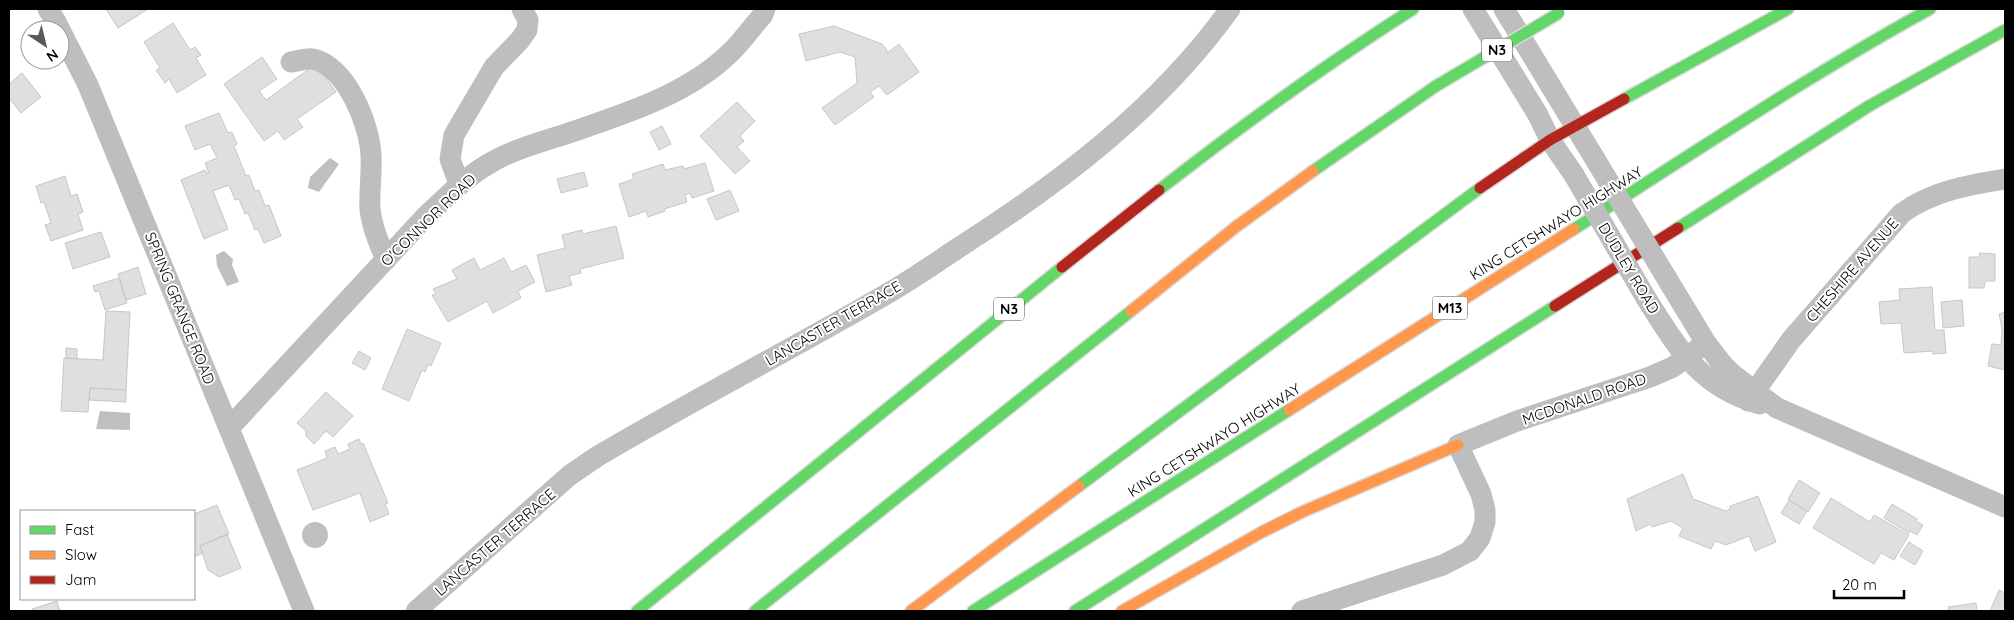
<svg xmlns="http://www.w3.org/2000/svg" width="2014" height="620" font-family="Quicksand,sans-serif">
	<rect width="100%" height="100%" fill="#fff"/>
	<!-- water -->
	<path fill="#bfbfbf" d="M330,158l9,6 -20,28 -11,-4 2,-11z
		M224,251l9,8 -1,6 7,17 -12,4 -10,-20 -1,-11z
		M100,411l30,2v17l-34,-1z
		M302 535a13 13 0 1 1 26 0a13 13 0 1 1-26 0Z"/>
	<!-- building -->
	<path fill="#dfdfdf" stroke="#c7c7c7" d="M106,9h42l-30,19z
		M173,23l17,27 5,-3 6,8 -5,3 10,17 -29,18 -8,-14 -4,4 -9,-13 4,-2 -16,-26z
		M834,26l48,18 5,6v3l12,-9 20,28 -32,23 -8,-9 -9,6 4,5 -39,28 -13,-17 35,-25 -2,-26 -15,-5 -34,9 -7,-27z
		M262,57l15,22 -18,12 7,9 50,-36 20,28 -39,27 6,8 -19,13 -6,-9 -14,10 -40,-57z
		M22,73l19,24 -20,16 -12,-15v-14z
		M737,102l18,19 -15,15 4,5 -7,6 13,14 -15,13 -35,-38z
		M219,113l9,20 4,-1 5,12 -3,2 12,30 3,-1 6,16 4,-1 6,16 4,-1 12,31 -17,7 -6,-14 -3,1 -7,-17 -3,1 -6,-15 -4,1 -6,-15 -16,6 15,38 -24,10 -23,-59 24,-10 2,3h2l-4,-10 12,-5 -7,-14 -15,6 -10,-24z
		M662,126l9,18 -12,6 -9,-18z
		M705,163l9,28 -22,7 -2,-5 -5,2 2,7 -23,7 1,2 -17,6 -2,-6 -17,6 -10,-33 15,-5 -2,-5 31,-10 2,6 18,-4 1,3z
		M584,172l4,14 -27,7 -4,-14z
		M65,176l6,20 6,-2 6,18 -5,2 5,16 -32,11 -6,-16 6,-2 -7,-21 -3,1 -5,-17z
		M730,190l9,21 -23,9 -9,-21z
		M616,226l8,32 -44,11 1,4 -12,3 3,9 -26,7 -9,-37 28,-7 -3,-13 20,-5 1,4z
		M101,232l9,25 -37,12 -8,-26z
		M1979,253l16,1v27h-10l-1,7h-15v-31h11z
		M474,258l6,12 24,-12 7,14 15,-7 9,17 -17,9 3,7 -28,15 -6,-12 -39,21 -16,-27 4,-1 -3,-5 24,-10 -5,-9z
		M138,267l8,27 -20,6 -8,-26z
		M119,278l8,25 -22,7 -6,-19 -4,1 -2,-6z
		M1932,287l3,43h9l2,23 -13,1v-3l-29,2 -3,-30 -20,1 -2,-22 21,-2 -1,-11z
		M1962,300l2,26 -21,2 -2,-26z
		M106,311l24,1 -4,78 -36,-2 -2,24 -27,-1 3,-53 39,2z
		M2005,312v58l-17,-4 4,-22 9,1 1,-16 -3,-15z
		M407,329l34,14 -10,23 -3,-2 -3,8 -3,-2 -13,31 -27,-12z
		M66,348l11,1v10l-11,-1z
		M359,351l12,7 -6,12 -13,-7z
		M90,388l36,2v12l-37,-2z
		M326,392l27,24 -20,21 -7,-6 -12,13 -8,-8v-5l-9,-8z
		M359,439l2,5 2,-1 25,60 -3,1 4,10 -19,8 -10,-29 -47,17 -16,-40 30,-12 -2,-7 10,-4 3,7 12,-5 -2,-5z
		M1683,474l10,25 33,12 4,-2v-3l28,-10 18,46 -21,9 -6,-15 -23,9 -11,-4 -4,8 -32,-13 4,-8 -12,-7 -19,6 -2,-3 -14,7 -9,-32z
		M1799,480l21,13 -12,19 -20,-13z
		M1831,498l39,24 4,-7 35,20 -15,25 -13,-7 -7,11 -61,-36z
		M1789,500l18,11 -8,13 -18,-11z
		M1892,504l25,15 -1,2 7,4 -6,10 -7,-4 -1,2 -25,-15z
		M217,505l12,29 -29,12 3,7 -9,4v-43z
		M227,534l14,34 -22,9 -11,-7 -8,-24z
		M1909,542l14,9 -8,14 -15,-9z
		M1999,590l6,3v18h-15z
		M57,601l3,10h-27l-1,-2z
		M1976,603l1,8h-28l-1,-4z"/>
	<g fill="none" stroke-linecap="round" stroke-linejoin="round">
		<!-- fast casing -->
		<g stroke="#dbdbdb" stroke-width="14">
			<path id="fast" d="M1624,99l164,-90
				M1313,171l123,-85
				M1159,190c82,-64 166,-125 254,-181
				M1678,228l191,-122 136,-76
				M1574,229c118,-75 234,-153 356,-220
				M1079,486l401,-298
				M637,611l425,-344
				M755,611l376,-300
				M973,611l316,-201
				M1075,611l480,-305"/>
		</g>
		<!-- slow casing -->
		<g stroke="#dbdbdb" stroke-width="14">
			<path id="slow" d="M1131,311l106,-85 76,-55
				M1289,410l285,-181
				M911,611l168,-125
				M1122,611l140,-79 40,-20 156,-67"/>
		</g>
		<!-- jam casing -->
		<g stroke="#dbdbdb" stroke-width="14">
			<path id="jam" d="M1480,188l70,-48 74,-41
				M1062,267l97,-77
				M1555,306l123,-78"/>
		</g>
		<!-- street -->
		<path stroke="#bebebe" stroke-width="21" d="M48,9l8,13 32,63 216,526
			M1473,9l65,106 12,25 24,35
			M1504,9l91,150
			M291,62c7,-1 16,-4 22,-3 34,8 57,66 58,97 1,17 -2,35 -1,53 2,18 9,34 16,51
			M459,184l-9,-25 4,-24 40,-68 26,-27 7,-10 1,-10 -6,-11
			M1669,282l37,61 17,22 9,9 45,34 228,99
			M1646,298c31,49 54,90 114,106
			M1748,401l43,-61 111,-127c31,-22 66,-28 103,-34
			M230,427l197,-212c18,-16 34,-34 55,-47 25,-17 56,-25 84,-34 58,-20 122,-39 166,-83 11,-11 20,-24 30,-35l3,-7
			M416,611l154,-136 28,-19c95,-56 192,-106 287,-161 25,-14 49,-31 73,-47 102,-65 201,-140 272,-239
			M1302,611l141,-46 27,-14 10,-13 5,-16v-12l-4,-16 -23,-49 59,-24 133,-44 23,-10 33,-24"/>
		<!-- fast -->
		<use href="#fast" stroke="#63d668" stroke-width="11"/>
		<!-- slow -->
		<use href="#slow" stroke="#ff974d" stroke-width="11"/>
		<!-- jam -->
		<use href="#jam" stroke="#b3261e" stroke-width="11"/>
		<!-- fast-bridge casing -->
		<g stroke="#dbdbdb" stroke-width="14" stroke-linecap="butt">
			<path id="fast-bridge" d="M1436,86l123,-73"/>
		</g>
		<!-- street-bridge -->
		<path stroke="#bebebe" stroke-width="21" d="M1595,159l74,123
			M1574,175l72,123"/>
		<!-- fast-bridge -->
		<use href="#fast-bridge" stroke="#63d668" stroke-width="11"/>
	</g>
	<g text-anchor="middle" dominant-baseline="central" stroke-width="4" stroke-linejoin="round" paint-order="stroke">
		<!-- shield labels -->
		<g fill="#fff" stroke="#4c4c4c" stroke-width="1">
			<rect x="1482" y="38.5" width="30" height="23" rx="4"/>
			<rect x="1432.5" y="296.5" width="35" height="23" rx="4"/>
			<rect x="994" y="297.5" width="30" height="23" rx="4"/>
		</g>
		<g font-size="14" font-weight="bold" fill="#000">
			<text x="1497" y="50">N3</text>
			<text x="1450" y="308">M13</text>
			<text x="1009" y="309">N3</text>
		</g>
		<!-- street labels -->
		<g font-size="15" fill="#000" stroke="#fff">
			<text transform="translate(428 220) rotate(-44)">O'CONNOR ROAD</text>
			<text transform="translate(1556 223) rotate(-32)">KING CETSHWAYO HIGHWAY</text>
			<text transform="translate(1629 268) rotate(59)">DUDLEY ROAD</text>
			<text transform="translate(1852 270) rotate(-49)">CHESHIRE AVENUE</text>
			<text transform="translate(180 308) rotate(68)">SPRING GRANGE ROAD</text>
			<text transform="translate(833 323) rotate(-30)">LANCASTER TERRACE</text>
			<text transform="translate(1584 399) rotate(-19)">MCDONALD ROAD</text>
			<text transform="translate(1214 440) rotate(-32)">KING CETSHWAYO HIGHWAY</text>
			<text transform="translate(495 542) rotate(-41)">LANCASTER TERRACE</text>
		</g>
	</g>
	<!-- border -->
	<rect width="2014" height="620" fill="none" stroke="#000000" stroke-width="20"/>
	<!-- legend -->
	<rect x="20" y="510" width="175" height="90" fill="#ffffff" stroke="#999999"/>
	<rect x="30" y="526" width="25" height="8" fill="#63d668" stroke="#999999"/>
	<text x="65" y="535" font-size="15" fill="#000000">Fast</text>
	<rect x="30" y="551" width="25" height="8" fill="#ff974d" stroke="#999999"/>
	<text x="65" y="560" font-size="15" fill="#000000">Slow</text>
	<rect x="30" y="576" width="25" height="8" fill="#b3261e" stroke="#999999"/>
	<text x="65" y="585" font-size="15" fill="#000000">Jam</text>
	<!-- north arrow -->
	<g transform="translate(45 45) rotate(145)"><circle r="24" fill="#ffffff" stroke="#999999"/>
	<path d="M0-4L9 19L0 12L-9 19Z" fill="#595959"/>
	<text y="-8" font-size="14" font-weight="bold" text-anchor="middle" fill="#000000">N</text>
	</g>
	<!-- scale -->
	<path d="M1834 590v8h70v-8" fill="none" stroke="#000000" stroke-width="2.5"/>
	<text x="1842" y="590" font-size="15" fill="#000000" stroke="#ffffff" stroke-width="4" paint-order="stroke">20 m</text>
</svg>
